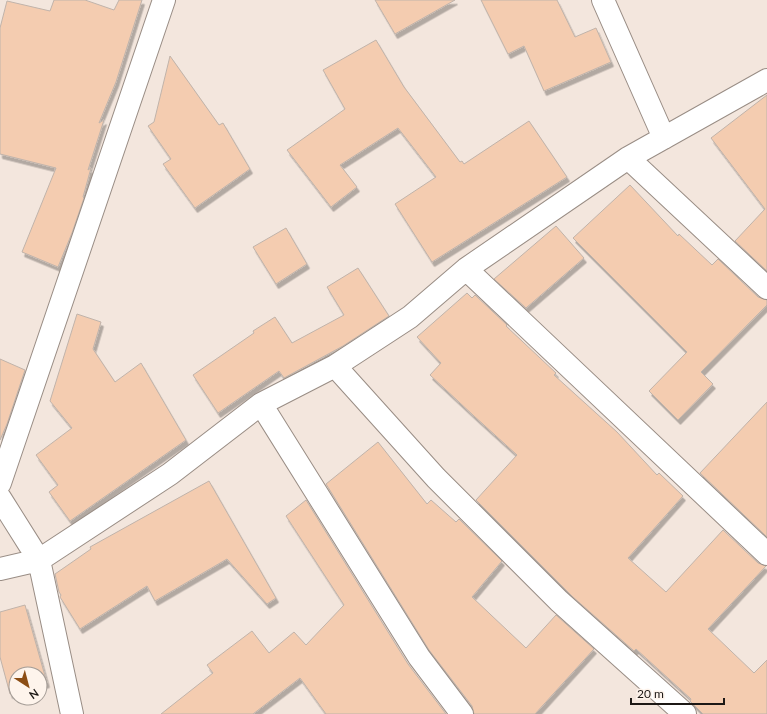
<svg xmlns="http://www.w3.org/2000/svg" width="767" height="714" font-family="Lato,sans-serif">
	<defs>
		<filter id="shadow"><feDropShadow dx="2.5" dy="4.5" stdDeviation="0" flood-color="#0004"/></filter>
	</defs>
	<rect width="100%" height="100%" fill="#f3e6dd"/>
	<!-- building -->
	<path fill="#f4ccb0" stroke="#c0b3aa" filter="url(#shadow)" d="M54,0h31l29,10 5,-10h23l-26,82 -17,41 5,-3 -16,50 3,-2 -8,29 1,1 -12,35 -14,34 -36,-15 34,-84 -56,-14v-126l7,-27 43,10z
		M375,0h80l-60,34z
		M481,0h76l18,37 21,-9 15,34 -67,29 -20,-45 -16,8z
		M376,40l28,47 56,75 2,-1 2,3 65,-43 38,56 -135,85 -37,-58 41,-27 -38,-49 -58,37 17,22 -26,20 -44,-57 58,-41 -22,-39z
		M170,56l49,69 4,-2 27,46 -55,39 -32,-44 8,-5 -23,-33 6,-4z
		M767,95v176l-32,-30 30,-32 -54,-71z
		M630,185l48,51 1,-2 33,31 6,-6 40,38 9,3v5l-66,67 12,12 -35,36 -29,-29 38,-39 -114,-114z
		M556,226l28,32 -58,50 -32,-29z
		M286,228l21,36 -31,20 -23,-37z
		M358,268l31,48 -46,30 -59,32 -5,-7 -61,42 -25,-38 61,-42 -1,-2 22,-14 17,26 52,-28 -17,-28z
		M467,293l5,5 3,-3 32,30 -1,1 50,47 -2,2 63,57 40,43 2,-2 24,23 -55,62 38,34 57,-62 35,33 8,3 -58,63 46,44 13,-13v54h-64l-13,-13 1,-2 -55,-50 -2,2 -61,-54 -97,-97 41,-45 -43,-39 -44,-41 11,-12 -24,-26z
		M77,314l24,8 -8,27 22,33 26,-19 45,77 -116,81 -21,-29 9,-7 -22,-30 36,-27 -22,-27z
		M0,359l25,11 -18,54 -7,16z
		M767,402v135l-67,-64z
		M378,442l49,62 4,-4 25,22 3,-3 43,42 -30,36 54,51 30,-33 38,34 -59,65h-61l-2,-8 -43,-56 -103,-166z
		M209,481l67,117 -9,6 -40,-45 -72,42 -8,-15 -67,43 -20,-32 1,-2 -2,-3 -4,-18 36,-25 -1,-2z
		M306,500l102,164 38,50h-120l-26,-36 -47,36h-92l52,-41 -6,-8 45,-34 17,22 25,-21 12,13 38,-40 -58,-89z
		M25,605l22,78 -7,2v-11h-24v18l-6,2 -10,-37v-45z"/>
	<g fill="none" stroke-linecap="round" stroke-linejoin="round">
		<!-- minor casing -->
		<g stroke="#998d85" stroke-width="24">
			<path id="minor" d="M603,0l61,138
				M628,158l139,130
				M466,269l301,285
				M335,366l101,112 123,123 126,113
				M261,404l158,253 43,57
				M0,483l164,-483
				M0,498l39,62 33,154
				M0,569l39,-9 131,-86 91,-70 74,-38 75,-49 56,-48 162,-111 139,-78"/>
		</g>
		<!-- minor -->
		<use href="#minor" stroke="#fff" stroke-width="22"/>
	</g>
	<!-- north arrow -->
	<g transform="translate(28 686) rotate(144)"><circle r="19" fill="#fef4ec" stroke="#a49c96"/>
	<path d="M0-3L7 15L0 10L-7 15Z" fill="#8c4d14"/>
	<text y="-6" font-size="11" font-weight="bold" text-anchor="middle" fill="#1c1815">N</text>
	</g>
	<!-- scale -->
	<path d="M631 698v6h93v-6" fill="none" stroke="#1c1815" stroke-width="2"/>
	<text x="637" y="698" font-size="12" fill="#1c1815" stroke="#fef4ec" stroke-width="3" paint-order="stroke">20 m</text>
</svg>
